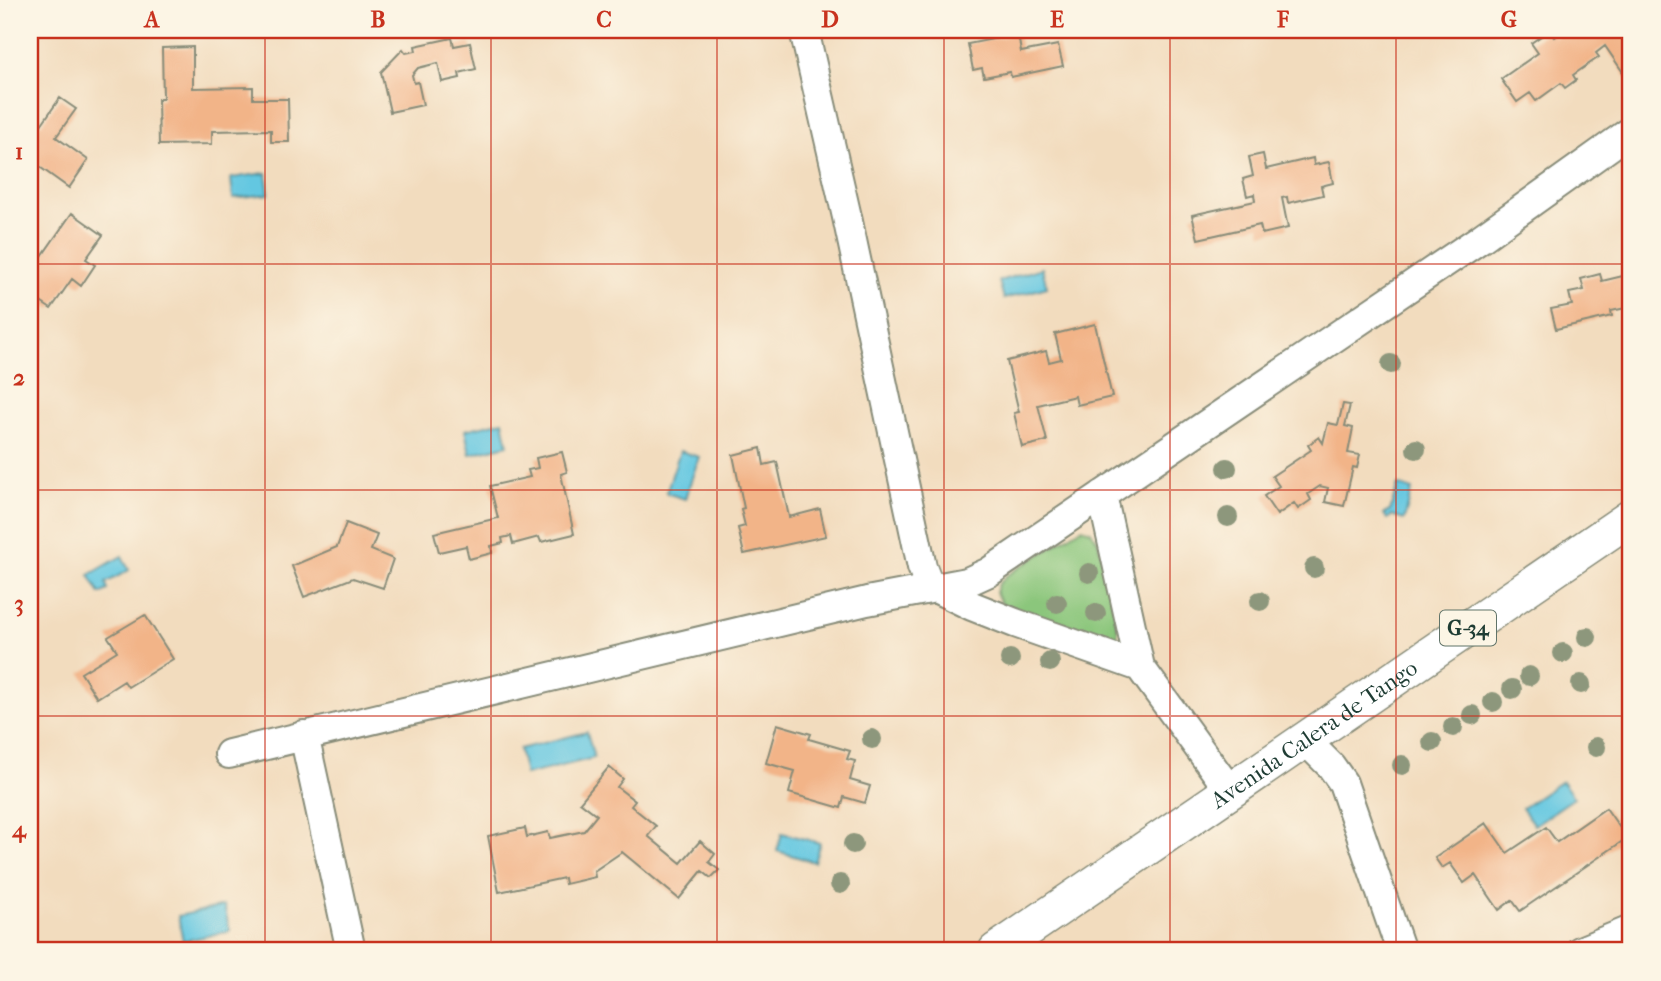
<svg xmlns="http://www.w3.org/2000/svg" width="1661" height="981" font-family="'IM FELL French Canon',serif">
	<rect width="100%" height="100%" fill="#fcf5e5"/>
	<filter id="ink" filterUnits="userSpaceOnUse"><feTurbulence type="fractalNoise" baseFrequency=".0143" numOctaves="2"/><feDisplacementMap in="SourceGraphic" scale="14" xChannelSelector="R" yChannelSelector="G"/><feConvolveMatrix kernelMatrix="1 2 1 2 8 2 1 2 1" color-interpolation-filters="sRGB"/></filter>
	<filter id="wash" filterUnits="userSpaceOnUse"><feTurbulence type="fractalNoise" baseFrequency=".00686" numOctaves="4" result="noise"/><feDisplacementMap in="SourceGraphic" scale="28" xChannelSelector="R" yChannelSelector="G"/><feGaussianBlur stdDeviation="1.57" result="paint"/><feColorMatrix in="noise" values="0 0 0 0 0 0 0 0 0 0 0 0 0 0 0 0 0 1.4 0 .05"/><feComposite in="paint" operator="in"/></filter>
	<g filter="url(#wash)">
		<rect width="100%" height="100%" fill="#f2dcbe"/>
		<!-- green -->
		<path fill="#8bc67b" stroke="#558258" stroke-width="2" d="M1082,528l9,3 7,10 20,88 -1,9 -8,6 -107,-40 -6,-11 2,-8 8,-9z"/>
		<!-- water -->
		<path fill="#63c7e1" stroke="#41828a" stroke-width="2" d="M266,173l3,21 -36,4 -2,-20z
			M1042,268l5,19 -43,12 -5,-18z
			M503,421l5,24 -38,9 -5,-24z
			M680,451l19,6 -14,42 -19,-6z
			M1398,485l14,5 -8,30 -12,-4 -5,3 -3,-5 6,-3z
			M122,556l7,14 -23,13 2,7 -8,4 -11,-19z
			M587,732l7,26 -69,17 -6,-26z
			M1562,781l12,17 -40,27 -12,-17z
			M782,833l38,10 -6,19 -37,-11z
			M224,906l6,25 -47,10 -5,-25z"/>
		<g id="blocks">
			<!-- building -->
			<path fill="#f2b488" d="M1550,30l4,7 11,-7h49l5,6 12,-6v54l-26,-38 -9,7 3,4 -26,18 3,5 -11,8 -4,-5 -25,18 -6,-8 -13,9 -16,-23 37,-26 -7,-10z
				M1018,34l3,18 37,-7 5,21 -52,11 -1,-5 -26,5 -2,-9 -9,2 -5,-26z
				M452,38l2,8 16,-3 6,26 -17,4 1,5 -18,4 -4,-19 -20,5 -6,7 2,8 4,-1 5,23 -33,7 -9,-40 22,-23 3,4 10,-2 -1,-5z
				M193,47v41l60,-1v12h35l1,43h-18v-12l-59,1v13l-53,1 -1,-46h5l-1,-51z
				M60,98l16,11 -20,28 32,23 -19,28 -39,-28v-42l11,7z
				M1263,154l3,15 47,-11 1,7 15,-3 4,21 -12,3 2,9 -35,8 -1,-6 -5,1 6,30 -26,6 -2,-9 -62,14 -6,-24 63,-14 -1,-7 -7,2 -4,-17 10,-3 -4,-19z
				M72,213l31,22 -17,24 9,6 -14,21 -9,-7 -21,30 -21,-14v-22z
				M1600,274l2,7 29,-7v53l-5,-19 -15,3 1,5 -56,13 -5,-20 21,-4 -3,-12 15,-3 -3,-11z
				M1095,324l17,73 -35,8 -2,-9 -37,9 9,36 -25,6 -8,-34 5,-1 -12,-51 39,-10 3,11 12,-3 -6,-25z
				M1343,404l7,1 -5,21 8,2 -5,25 12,2 -3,13 -4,-1 -9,39 -19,-4 3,-14 -8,-2 -12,8 3,6 -13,9 -4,-6 -17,12 -13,-19 15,-10 -7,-10 39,-26 -3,-5 11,-8 4,6 5,-20 10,2z
				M761,448l3,17 13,-3 12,55 31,-8 6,27 -82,18 -6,-26 7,-2 -4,-17 3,-1 -11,-53z
				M562,452l5,20 -6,2 13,60 -33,8 -2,-5 -26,7 -2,-8 -9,2 1,5 -12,3 1,7 -23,6 -3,-13 -27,6 -5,-19 64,-15 -8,-32 40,-9 -2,-7 10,-2 -2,-10z
				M346,523l31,12 -6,15 22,9 -10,29 -30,-10 -49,19 -12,-31 45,-19z
				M145,615l28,44 -45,28 -4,-6 -27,17 -16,-25 36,-22 -9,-14z
				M777,724l34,10 -2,5 41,12 -3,8 8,2 -5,19 20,6 -5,17 -21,-6 -3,11 -52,-15 6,-22 -29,-8z
				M609,767l14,12 -6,8 18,14 -4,5 25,20 -8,10 33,27 19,-22 15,13 -6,8 10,8 -8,8 -9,-7 -23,28 -57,-47 -28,19 1,6 -30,7 -1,-6 -65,14 -11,-56 37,-8 2,9 21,-5 2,6 34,-7 13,-16 -17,-13z
				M1606,808l21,30 -107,73 -8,-11 -13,10 -24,-35 -11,8 -14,-20 -8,5 -7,-10 51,-35 21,30 39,-26 11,15z"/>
		</g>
	</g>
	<g filter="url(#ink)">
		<use href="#blocks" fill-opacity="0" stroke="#888c79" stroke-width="2"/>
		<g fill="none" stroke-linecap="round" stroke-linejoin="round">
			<!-- minor casing -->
			<g stroke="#888c79" stroke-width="32">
				<path id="minor" d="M804,30l43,187 75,350 7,18 43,21 43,17 125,44
					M1102,495l38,172 90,124
					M304,735l47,216
					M1305,740l26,26 12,17 58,168
					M229,754l638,-153 100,-19 22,-10 16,-11 475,-322 151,-108
					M1580,951l51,-21"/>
			</g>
			<!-- major casing -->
			<g stroke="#888c79" stroke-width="38">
				<g id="major">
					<path id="s1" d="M996,951l635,-434"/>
				</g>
			</g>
			<!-- path -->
			<path stroke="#888c79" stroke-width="4.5" stroke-dasharray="5 5" stroke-linecap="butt" d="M30,940l2,11"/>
			<!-- minor -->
			<use href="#minor" stroke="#fff" stroke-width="28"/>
			<!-- major -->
			<use href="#major" stroke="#fff" stroke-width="35"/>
		</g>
		<!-- trees -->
		<g fill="#8d977c">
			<circle cx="1391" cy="364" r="10"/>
			<circle cx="1416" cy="449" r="10"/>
			<circle cx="1227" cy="468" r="10"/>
			<circle cx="1228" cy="517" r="10"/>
			<circle cx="1314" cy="568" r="10"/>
			<circle cx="1089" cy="573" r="10"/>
			<circle cx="1260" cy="601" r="10"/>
			<circle cx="1057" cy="603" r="10"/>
			<circle cx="1096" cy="613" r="10"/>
			<circle cx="1587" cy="637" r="10"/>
			<circle cx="1563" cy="653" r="10"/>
			<circle cx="1010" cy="659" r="10"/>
			<circle cx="1050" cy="662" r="10"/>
			<circle cx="1529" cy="676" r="10"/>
			<circle cx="1581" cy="684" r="10"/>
			<circle cx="1512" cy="689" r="10"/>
			<circle cx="1493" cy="702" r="10"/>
			<circle cx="1472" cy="715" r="10"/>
			<circle cx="1453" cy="727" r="10"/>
			<circle cx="872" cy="739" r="10"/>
			<circle cx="1432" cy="742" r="10"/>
			<circle cx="1596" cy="747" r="10"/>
			<circle cx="1402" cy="765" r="10"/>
			<circle cx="853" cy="844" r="10"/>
			<circle cx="840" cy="884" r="10"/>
		</g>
	</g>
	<!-- grid -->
	<path fill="none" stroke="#c8321e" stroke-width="2" stroke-opacity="0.55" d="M265,30v921M491,30v921M717,30v921M944,30v921M1170,30v921M1396,30v921M30,264h1601M30,490h1601M30,716h1601"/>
	<g text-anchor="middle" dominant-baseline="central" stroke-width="5" stroke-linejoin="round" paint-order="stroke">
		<!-- shield labels -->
		<rect fill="#fcf5e5" stroke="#617469" stroke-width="2" x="1440" y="610.5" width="56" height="35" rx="5"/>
		<g font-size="21" font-weight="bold" fill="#1f3d34">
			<text x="1468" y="628">G-34</text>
		</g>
		<!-- street labels -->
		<g font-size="23" fill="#1f3d34" stroke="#fcf5e5">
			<text stroke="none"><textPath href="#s1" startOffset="385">Avenida Calera de Tango</textPath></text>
		</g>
	</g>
	<!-- margin -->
	<rect width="1661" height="981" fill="none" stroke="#fcf5e5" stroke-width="77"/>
	<rect x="38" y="38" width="1584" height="904" fill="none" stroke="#c8321e" stroke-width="2.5"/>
	<g font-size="23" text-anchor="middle" font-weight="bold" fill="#c8321e">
		<text x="152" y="27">A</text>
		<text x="378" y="27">B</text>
		<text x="604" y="27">C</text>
		<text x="830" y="27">D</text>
		<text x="1057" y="27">E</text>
		<text x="1283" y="27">F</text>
		<text x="1509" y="27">G</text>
		<text x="19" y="159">1</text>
		<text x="19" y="385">2</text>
		<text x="19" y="611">3</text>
		<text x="19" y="837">4</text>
	</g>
</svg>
